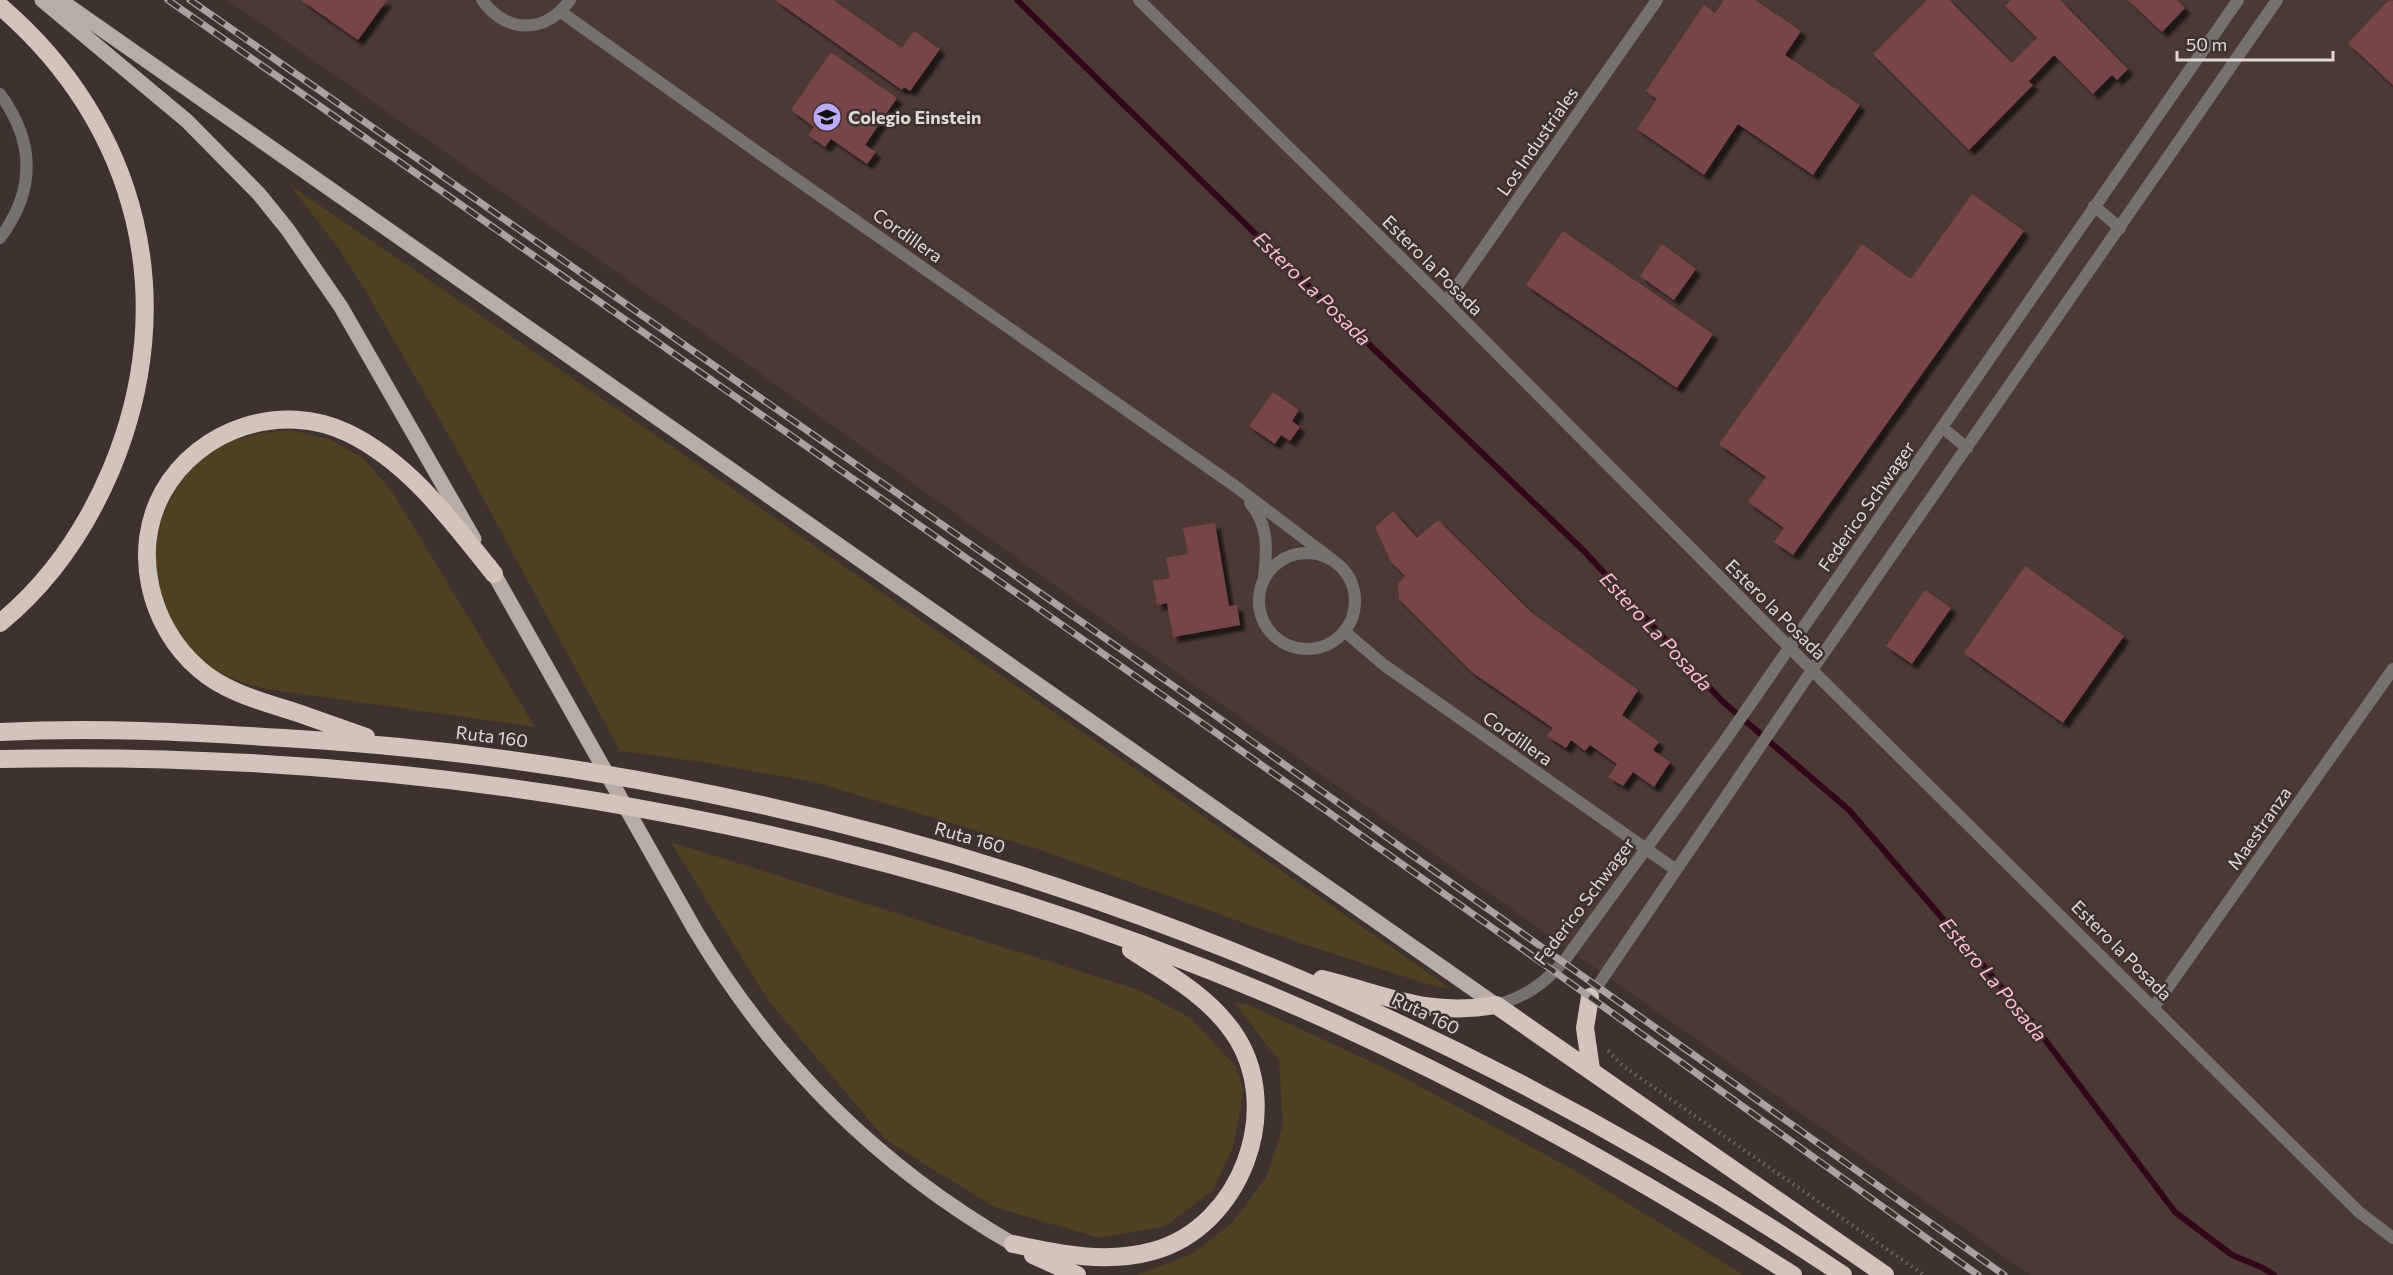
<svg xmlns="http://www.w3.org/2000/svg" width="2393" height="1275" font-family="Commissioner,sans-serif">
	<defs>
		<filter id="shadow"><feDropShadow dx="5.5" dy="5.5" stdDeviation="1.5" flood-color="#0009"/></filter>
	</defs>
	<rect width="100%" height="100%" fill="#3e322e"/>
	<!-- built -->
	<path fill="#4c3933" d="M227,0h2166v1275h-363l-878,-620 -448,-322z"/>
	<!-- green -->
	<path fill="#503f22" d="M290,185l358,245 802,558 -13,-1 -137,-44 -265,-95 -221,-66 -112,-20 -82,-11 -168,-310 -87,-151 -26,-41z
		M290,430l39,9 35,20 27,31 144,237 -269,-38c-24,-7 -47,-13 -67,-30 -65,-55 -56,-158 12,-207 23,-16 51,-19 79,-22z
		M671,842l468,148 51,28 45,47 9,25 -11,57 -20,43 -47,36 -66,12 -106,-31 -108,-67 -119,-141z
		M1234,1003l15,2 146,68 177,96 172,106h-608l56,-21 40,-31 34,-45 17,-52 -4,-66z"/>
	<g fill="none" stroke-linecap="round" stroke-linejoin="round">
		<!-- stream -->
		<path stroke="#31081a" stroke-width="6" d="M1017,0l310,304 257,247 138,150 127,109 182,211 144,191 57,43 31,13 11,7"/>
	</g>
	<!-- building -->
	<path fill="#774546" filter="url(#shadow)" d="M301,0h86l-29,40z
		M775,0h58l69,48 12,-17 26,18 -30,42 -6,-4 -2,3z
		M1724,0h31l46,31 -16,24 75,50 -47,70 -75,-51 -34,51 -67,-46 20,-30 -11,-8 58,-86 11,8z
		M1927,0h22l63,63 25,-25 -32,-32 6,-6h49l68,69 -11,11 -5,-5 -19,19 -39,-39 -25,26 4,4 -64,65 -96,-96z
		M2128,0h49l8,8 -23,24z
		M2389,0l4,1v84l-45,-42z
		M831,52l66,46 -32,47 11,7 -9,12 -36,-25 -6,8 -17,-12 6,-8 -23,-17z
		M1972,194l52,37 -231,324 -19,-13 10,-14 -36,-26 18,-25 -47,-33 143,-200 49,35z
		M1563,231l150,103 -36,54 -151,-103z
		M1662,244l34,25 -22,31 -34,-24z
		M1273,392l26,18 -7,11 8,6 -10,14 -9,-6 -6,9 -26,-18z
		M1393,511l24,27 21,-18 94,93 106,77 -16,25 37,27 -6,8 17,12 -16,25 -21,-15 -10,14 -15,-9 9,-13 -27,-19 -5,6 -14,-11 -5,8 -19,-12 6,-8 -80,-55 -74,-74 -1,-15 7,-8 -14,-14 -16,-35z
		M1215,523l14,83 8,-1 3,20 -67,12 -6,-34 -10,2 -4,-24 17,-3 -4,-20 22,-4 -5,-26z
		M2025,566l99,70 -61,87 -99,-70z
		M1925,590l26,18 -39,56 -26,-18z"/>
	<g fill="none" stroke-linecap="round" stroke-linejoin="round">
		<!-- path -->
		<path stroke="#736865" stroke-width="4" stroke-dasharray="1.5 4.5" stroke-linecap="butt" d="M1608,1051l15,15 301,209"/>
		<!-- minor -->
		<path stroke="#77716e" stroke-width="12" d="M482,0c25,34 63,34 88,0
			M1139,0l307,302 366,368 547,542 34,26
			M561,12l205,146 469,328 99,75
			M0,94c35,48 36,96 0,144
			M2094,206l26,22
			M1446,302l211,-302
			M1943,428l24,20
			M1250,503c19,22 17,46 14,74
			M1259 601a48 48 0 1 1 96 0a48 48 0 1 1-96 0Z
			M1344,631l40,34 292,205
			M1590,997l222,-327 465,-670
			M1496,1005c29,-8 48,-21 68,-44l160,-219 514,-742
			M2154,1007l239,-338"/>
		<!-- primary -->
		<path stroke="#b7ada5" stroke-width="15" d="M42,0l145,121 72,73 29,36 53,77 133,232
			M60,0l1436,1005
			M489,565l206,365c80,133 183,236 318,314"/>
		<!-- motorway -->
		<path stroke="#d1c4bb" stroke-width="18" d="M0,6c139,119 182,295 111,464 -25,59 -61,112 -111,153
			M0,732c95,-5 190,0 284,6 563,33 1092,224 1559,537
			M366,737c-23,-8 -45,-16 -68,-24 -34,-11 -72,-20 -99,-44 -50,-43 -68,-119 -36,-177 36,-64 119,-91 185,-59 62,30 104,89 146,141
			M0,759c457,-10 917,75 1334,264 160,73 311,158 459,252
			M1322,979c65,16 104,38 174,26l389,270
			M1590,997l-5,31 6,41
			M1013,1244c47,10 93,20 140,7 88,-24 133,-143 80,-219 -25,-36 -66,-59 -102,-82
			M1033,1255l44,20"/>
		<!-- rail casing -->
		<g stroke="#aba19f" stroke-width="7">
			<path id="rail" d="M168,0l1007,704 380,268 423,303
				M190,0l995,694 819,581"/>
		</g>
		<!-- rail -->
		<use href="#rail" stroke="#3e322e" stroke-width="4.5" stroke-dasharray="14" stroke-linecap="butt"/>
	</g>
	<!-- icons -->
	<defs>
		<g id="school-disc" transform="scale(1.5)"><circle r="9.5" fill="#bda9f5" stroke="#3e322e"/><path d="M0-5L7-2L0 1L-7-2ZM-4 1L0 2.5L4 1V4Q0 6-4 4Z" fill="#111"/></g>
	</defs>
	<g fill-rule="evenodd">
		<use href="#school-disc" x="827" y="117"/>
	</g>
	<g text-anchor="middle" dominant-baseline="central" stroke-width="5" stroke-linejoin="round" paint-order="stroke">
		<!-- poi labels -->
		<g font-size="18" font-weight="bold" fill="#e1d9d7" stroke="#3e322e" text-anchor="start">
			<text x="848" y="117">Colegio Einstein</text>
		</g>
		<!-- street labels -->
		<g font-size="18" fill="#e1d9d7" stroke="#3e322e">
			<text transform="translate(1537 141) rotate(-55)">Los Industriales</text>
			<text transform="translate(908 235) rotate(35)">Cordillera</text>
			<text transform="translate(1433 265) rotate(45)">Estero la Posada</text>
			<text transform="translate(1866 506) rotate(-55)">Federico Schwager</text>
			<text transform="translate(1776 609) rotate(45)">Estero la Posada</text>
			<text transform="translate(492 736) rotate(7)">Ruta 160</text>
			<text transform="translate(1518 738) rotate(35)">Cordillera</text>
			<text transform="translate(2259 828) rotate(-55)">Maestranza</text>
			<text transform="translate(970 837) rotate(16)">Ruta 160</text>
			<text transform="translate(1584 901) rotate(-53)">Federico Schwager</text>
			<text transform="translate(2122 950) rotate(45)">Estero la Posada</text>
			<text transform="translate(1426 1013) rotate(26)">Ruta 160</text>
		</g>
		<!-- water labels -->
		<g font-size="20" font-style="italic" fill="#febdd2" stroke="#3e322e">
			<text transform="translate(1313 288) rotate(44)">Estero La Posada</text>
			<text transform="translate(1657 631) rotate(47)">Estero La Posada</text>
			<text transform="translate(1994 979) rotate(50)">Estero La Posada</text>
		</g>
	</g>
	<!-- scale -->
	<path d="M2177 51v9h156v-9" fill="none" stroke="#e1d9d7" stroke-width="3"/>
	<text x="2186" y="51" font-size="18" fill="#e1d9d7" stroke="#3e322e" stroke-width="4.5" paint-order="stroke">50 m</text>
</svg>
